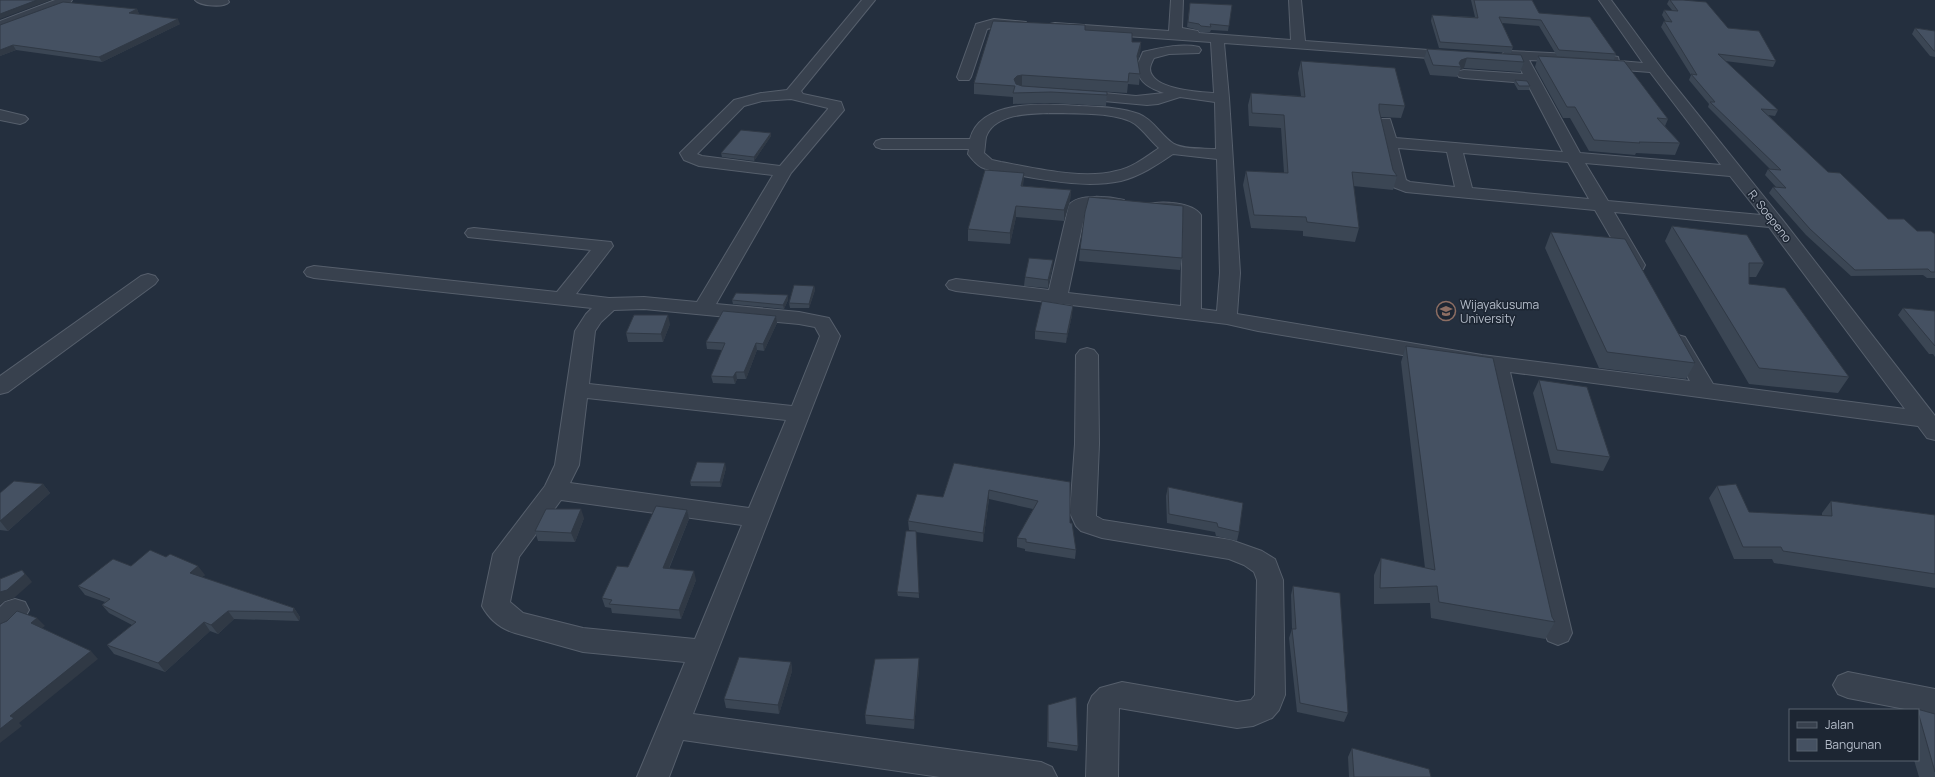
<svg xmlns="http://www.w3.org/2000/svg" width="1935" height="777" font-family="Manrope,sans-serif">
	<rect width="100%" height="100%" fill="#242f3e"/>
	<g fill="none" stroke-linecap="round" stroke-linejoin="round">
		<!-- minor casing -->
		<g stroke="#565f6c" stroke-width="2">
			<path id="minor" d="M55,0h17l-2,3 -70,27v-9z
				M195,0h33l1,2c-5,6 -29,4 -34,-2z
				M862,0h13l-74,91 2,3 38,8 3,8 -53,63 -75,131 83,8 30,6 11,18 -147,378 348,48 11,5 5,10h-117l-257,-37 -14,37h-32l48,-115 -102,-10 -68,-19c-14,-4 -26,-14 -33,-27l11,-52 52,-68 10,-21 20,-134 11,-17 6,-6 -278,-30 -7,-2 -3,-4 3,-4 7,-2 243,26 34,-42 -123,-13 -3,-4 3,-4 6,-1 137,14 2,4 -37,48 33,4 35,-1 53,5 76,-127 -74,-9 -15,-6 -4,-7 54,-53 27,-7 26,-3zM791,99l37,9v1l-48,57 -78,-10 -5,-2 47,-48 18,-5zM644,309l155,15 16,3 5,9 -28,70 -203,-22 6,-53 6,-9 13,-12zM587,398l199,22 -37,88 -179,-25 9,-18zM561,500l181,25 -47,114 -112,-11 -60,-15 -13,-11 9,-45z
				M1171,0h12l-1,28 16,3 1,2 92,7 -2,-40h12l4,41 151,11 5,1 2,3 -2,3 -5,1 -232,-17 5,55 11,175 -3,41 245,41 208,26 -22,-40 3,-4 7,-2 7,2 28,47 192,25 -136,-182 -155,-15 31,53 -2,4 -7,2 -7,-2 -2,-4 -32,-55 -189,-18 -13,-5 -4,-8 -12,-57 3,-3h10l6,19 167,14 -36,-69 -63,-5 -5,-1 -2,-3 2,-3 5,-1 59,4 -8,-15 -11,-1 -2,-3 2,-3 5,-1 104,5 5,1 1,4 24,2 -44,-63h12l56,76 114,142 154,198v24l-8,-2 -9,-12 -408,-54 62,261 -4,8 -10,4 -10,-4 -4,-8 -57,-264 -229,-38 -31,-7 -271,-33 -7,-2 -3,-4 3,-4 7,-2 93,11 20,-85c9,-12 42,-8 55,-5l3,4 -3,4 -6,1 -32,-1 -18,85 113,13 2,-89c-10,-5 -24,-3 -35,-5l-3,-4 3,-4c14,-3 44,-2 53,11v94l16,2 3,-38 -3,-114 -44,-5c-16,11 -33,22 -52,27 -34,7 -70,0 -104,-6 -12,-2 -25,-3 -36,-8 -5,-3 -10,-9 -13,-13l1,-5h-87l-6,-2 -2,-3 2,-3 6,-2h88c11,-41 77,-35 109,-33 20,1 41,1 60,8 15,6 22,22 35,30 11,6 30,4 42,5l-1,-47 -35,-5 -22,7 -11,1 -54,-5 -5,-1 -2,-3 2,-3 5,-1 43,4 28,-3c-15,-5 -24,-10 -28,-25l7,-16c18,-4 37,-9 56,-5l2,3 -2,3 -30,1 -15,4c-3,6 -6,11 -2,17 9,15 47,17 62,18l-3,-51 -156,-11 -5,-1 -1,-3 1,-3 5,-1 114,8zM1529,60l63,3 1,4 5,1 52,4 71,93 -141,-12zM1047,113c24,1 69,-2 88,11 9,7 16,17 24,24 -13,9 -27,20 -43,23 -34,9 -81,-3 -115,-9l-9,-2 -8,-7c1,-5 1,-11 2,-16 8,-23 41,-23 61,-24zM1398,148l49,4 8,35 -45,-5 -4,-2zM1463,153l105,9 21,37 -117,-11zM1585,163l145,13 31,39 -153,-14z
				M994,19l32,3 1,3 -1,3c-13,3 -26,-3 -39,1l-16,48 -2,3h-10l-2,-3 18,-50 1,-3z
				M0,110l25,6 3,3 -3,3 -5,2 -20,-4z
				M148,274l7,2 3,4 -3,4 -147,108 -8,2v-18l141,-100z
				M1087,348l7,2 4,5 1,89 -3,72 7,4 128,20 31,11 13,8 8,21 2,115 -6,15 -7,8 -19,8 -16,2 -118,-20 -1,69h-32l2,-72 4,-9 8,-8 22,-6 115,20 14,-2 4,-5 2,-115 -3,-8 -10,-7 -15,-6 -127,-21 -21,-7 -5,-5 -6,-13 5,-69 1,-89 4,-5z
				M15,599l10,3 4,8c-6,12 -16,20 -29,24v-27l5,-5z
				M1848,672l87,17v26l-17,-3v-2h-8l-62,-12 -10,-4 -5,-9 5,-9z"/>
		</g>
		<!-- minor -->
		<use href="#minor" fill="#38414e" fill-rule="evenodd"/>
	</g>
	<!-- wall -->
	<path fill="#3b4654" d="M1471,0h61l7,13 77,41 -2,6 -57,-4 -18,-30 -37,-3 11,24 -2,6 -72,-5 -8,-27 1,-6 43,2z
		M1669,0h14l45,28 48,33 -3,6 -48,-6 53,49 -3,6 -7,-1 60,57 60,47 29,12 18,3v44h-8l-4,-3 -72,1 -45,-41 -37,-42 4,-6h3l-11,-12 3,-6 3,1 -63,-63 1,-3 -20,-24 2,-5 -30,-48 3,-6 2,1 -4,-7 2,-5h8l-5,-6z
		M1190,3l42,2 -4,26 -17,-1 -1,2h-10l-2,-2 -11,-3z
		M137,9l2,5 41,10 -78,38 -86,-12 -16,6v-31z
		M1915,28l20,3v26l-5,-1 -18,-22z
		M1085,30l47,12h9l-1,11 -2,8 2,13 -1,11 -11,-1 -1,9 -105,-7 85,6 -1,14 -56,-3 -37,1v-7l-39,-3v-11z
		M1427,49l97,13 -4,10 -56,-4 -4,2 -3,7 -27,-2 -6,-16z
		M1538,56l130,63 -3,7 15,17 -5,12 -39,-2 -1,2 -46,-4 -19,-33h-7l-28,-51z
		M1301,61l104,45 -4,12 -20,-1 12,53 4,6 -4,14 -40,-4 6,42 -4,14 -52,-6v-5l-52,-3 -8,-43 3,-14 38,2 -3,-45 -32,-2 -1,-21 3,-12 50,3 -3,-23z
		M1515,80l15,6 -1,4h-11l-4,-7z
		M771,133v3l-17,25 -32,-4 -1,-4z
		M1024,173l-1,13 48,4 -1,11 -6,20 -48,-4 -6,27 -42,-3v-12z
		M1672,226l92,37 -8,14h-7v7l100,93 -11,16 -89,-9 -84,-143z
		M1551,232l144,131 -9,16 -87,-11 -54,-120z
		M1080,249l102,9 -2,12 -101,-9z
		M1052,269l-4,19 -24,-2 1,-9z
		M814,286l1,4 -6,18h-19l-1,-5z
		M732,300h56l-4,9 -51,-5z
		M1903,308l32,3v46l-2,-3h-4l-31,-39z
		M1072,315l-6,28 -31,-4v-8z
		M776,316l1,7 -13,28 -7,-1 -11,29h-9l-2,5 -22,-1 -2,-7 11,-26 -15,-1 -1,-7z
		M670,324l-7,18h-35l-2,-9z
		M1406,346l149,276 -10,17 -114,-21 -1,-15 -56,1v-29l7,-17 44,10 -24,-206z
		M1539,380l71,77 -7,14 -52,-8 -18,-70z
		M954,463l116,19v41l6,27 -1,9 -50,-8v-2l-8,-2v-9l16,-29 -44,-10 -6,43 -67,-10 3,66 -21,-2 -1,-4 18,-61 -6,-1 -1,-9 35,-24z
		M726,468l-5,19 -30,-1 -1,-4z
		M43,484l7,9 -42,38 -8,-1v-37z
		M1717,486l32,26 73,4v-3l9,-12 104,14v73l-161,-25 -2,-4h-38l-25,-61z
		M1168,487l71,45 -2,9 -21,-5 -1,-4 -48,-9 -1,-27z
		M687,510l2,9 -20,50 27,11 -15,39 -69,-6 -1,-5 -6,-1 -3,-9 26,-31z
		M584,518l-9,24 -37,-1 -3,-10z
		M131,566l74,9 -3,2 92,31 6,9 -1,4 -65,-2 -16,15 -8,-3 -45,41 -51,-18 -7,-9 25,-20 -23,-12 -7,-8 3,-3 -20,-7 -7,-9z
		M1293,586l55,127 -4,9 -47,-10 -8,-74 3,-9 -1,-34z
		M791,662l1,9 -13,43 -53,-6 -2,-9z
		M919,667l-5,62 -48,-5 -1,-9z
		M1048,705l30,41 -1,5 -30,-4z
		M1917,709l18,5v63h-16l-5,-17h4v-50h-2z
		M1352,748l79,29h-82l-1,-20z"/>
	<!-- shaded-wall -->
	<path fill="#303945" d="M37,0h14l-51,19v-5z
		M137,9l2,5 -10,-1z
		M178,19l2,5 -78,38 -3,-5z
		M1141,42l-1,11 -4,14 1,-11z
		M13,45l3,5 -16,6v-6z
		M1467,58l-3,10 -4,2 1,-3 -2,-4 2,-3z
		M1022,75v11l-5,1 -3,-8 3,-3z
		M771,133v3l-17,25v-4z
		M1024,173l-1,11 -3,13 1,-11z
		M1071,190l-1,11 -6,20v-11z
		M1016,206v11l-6,27v-11z
		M1053,260l-1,9 -4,19v-8z
		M814,286l1,4 -6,18v-4z
		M788,295v5l-4,9 -1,-4z
		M1073,306l-1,9 -6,28 1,-9z
		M668,315l2,9 -7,18 -2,-8z
		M776,316l1,7 -13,28 -1,-7z
		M756,343l1,7 -11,29 -2,-7z
		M736,372l1,7 -2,5 -2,-7z
		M725,463l1,5 -5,19 -1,-5z
		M43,484l7,9 -42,38 -8,-10z
		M989,490v9l-6,43v-9z
		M581,509l3,9 -9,24 -4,-9z
		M687,510l2,9 -24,58 -2,-9z
		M198,566l7,9 -9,6 -6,-8z
		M22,570l7,8 3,4 -18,16 -9,3 -5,4v-13z
		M694,571l2,9 -15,39 -2,-9z
		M294,608l6,9 -1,4 -6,-9z
		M228,611l6,8 -16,15 -7,-9z
		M37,618l8,8 -7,5 -7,-8z
		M204,622l6,9 -45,41 -7,-9z
		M91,651l7,8 -79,64 3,3 -22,17v-14l10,-13z
		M919,658v9l-5,62v-9z
		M791,662l1,9 -13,43 -1,-9z"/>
	<!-- building -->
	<path fill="#455162" stroke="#303945" d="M0,0h37l-37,14z
		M1474,0h58l7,13 51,4 26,37 -57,-4 -18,-30 -42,-3 14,30 -73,-5 -8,-27 46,3z
		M1670,0h13l23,2 22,26 31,3 17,30 -58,-7 60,56 -17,-1 67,63 12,1 48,46h16l13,12h14l4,3v38h-4l-3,-3 -73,1 -45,-41 -37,-42 13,1 -18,-19 13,1 -71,-68h5l-24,-28 6,1 -33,-54 8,1 -8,-12 14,1z
		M63,2l74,7 -8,4 49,6 -79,38 -86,-12 -13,5v-25z
		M1190,3l42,2 -3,21 -19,-2 1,3 -10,-1 -2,-2 -11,-2z
		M993,21l92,4v5l47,3v9h9l-4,14 3,18 -11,-1 -1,9 -106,-7 -5,1 -3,3 2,5 6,2 85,6v3l-56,-3 -38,1 2,-7 -41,-3z
		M1915,28l20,3v20h-1z
		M1427,49l94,6 3,7 -57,-4 -6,2 -2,3 2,4 -28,-2z
		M1538,56l86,5 44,58 -11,-1 23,25 -41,-1 1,1 -46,-3 -19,-33h-8z
		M1301,61l94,7 10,38 -26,-2v6l14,60 4,6 -45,-4 7,56 -52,-6 -1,-5 -52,-2 -8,-44 42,2 -4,-58 -32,-2 -1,-20 54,4z
		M1515,80l12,1 3,5h-11z
		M741,130l30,3 -17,24 -33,-4z
		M985,170l39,3 -3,13 50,4 -7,20 -48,-4 -6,27 -42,-4z
		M1089,197l94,9 -1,52 -102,-9 5,-37z
		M1672,226l75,9 17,28h-15v21l36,4 64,89 -90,-9z
		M1551,232l74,7 70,124 -88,-11z
		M1029,258l24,2 -5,20 -23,-3z
		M794,285l20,1 -5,18 -20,-1z
		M736,293l52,2 -5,10 -51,-5z
		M1042,301l31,5 -6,28 -32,-3z
		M1903,308l32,3v35z
		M723,311l53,5 -13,28 -7,-1 -12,29h-8l-3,5 -22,-1 14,-33 -19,-1z
		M634,315h34l-7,19 -35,-1z
		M1406,346l87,12 59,259 3,5 -116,-20 -2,-16 -57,2 1,-30 54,12z
		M1539,380l48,7 23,70 -53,-7z
		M697,462l28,1 -5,19h-30z
		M954,463l116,19v41h2l4,27 -50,-8v-3l-9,-1 21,-37 -49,-11 -6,43 -75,-12 9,-27 26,3z
		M14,481l29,3 -43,37v-28z
		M1736,484l13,28 83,4 -1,-15 104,14v59l-152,-23 -2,-4h-38l-26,-61z
		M1168,487l75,16 -4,29 -21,-5 -1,-4 -48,-9z
		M656,506l31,4 -24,58 31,3 -15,39 -70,-6 3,-4 -10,-2 15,-32 11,1z
		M546,509h35l-10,24 -36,-2z
		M906,531h10l3,62 -22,-1z
		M150,550l16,7 4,-3 28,12 -8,7 104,35 -1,4 -65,-1 -17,14 -7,-3 -46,41 -51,-18 29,-23 -34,-17 8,-6 -32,-13 35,-27 18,7z
		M22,570l3,4 -18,16 -7,2v-13z
		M1293,586l47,7 8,120 -48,-10 -8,-74h4z
		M17,611l20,7 -6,5 60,28 -81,65 4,2 -14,11v-105l7,-3z
		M739,657l52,5 -13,43 -54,-6z
		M919,658l-5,62 -49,-5 10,-56z
		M1076,697l2,49 -30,-4v-37z
		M1917,709l18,5v58l-17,-60v-2z
		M1352,748l77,21 2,8h-77z"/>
	<!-- icons -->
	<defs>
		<g id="university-ring" transform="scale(1)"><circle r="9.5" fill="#1d2633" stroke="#8d6e63" stroke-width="1.5"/><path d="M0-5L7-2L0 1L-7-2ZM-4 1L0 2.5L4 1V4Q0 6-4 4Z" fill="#8d6e63"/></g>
	</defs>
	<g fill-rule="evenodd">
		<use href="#university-ring" x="1446" y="311"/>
	</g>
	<g text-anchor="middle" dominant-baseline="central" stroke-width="3" stroke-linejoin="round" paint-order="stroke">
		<!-- street labels -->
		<g font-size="12" fill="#b4bcc9" stroke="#1d2633">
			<text transform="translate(1770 216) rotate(52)">R. Soepeno</text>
		</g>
		<!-- poi labels -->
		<g font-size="12" fill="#b4bcc9" stroke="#1d2633" text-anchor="start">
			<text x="1460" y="304">Wijayakusuma<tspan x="1460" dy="14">University</tspan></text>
		</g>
	</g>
	<!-- legend -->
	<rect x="1789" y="709" width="130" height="52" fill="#1d2633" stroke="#59626f"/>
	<rect x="1797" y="722" width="20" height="6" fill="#38414e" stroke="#59626f"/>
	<text x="1825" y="729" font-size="12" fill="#b4bcc9">Jalan</text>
	<rect x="1797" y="739" width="20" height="12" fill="#455162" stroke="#59626f"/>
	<text x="1825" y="749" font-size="12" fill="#b4bcc9">Bangunan</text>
</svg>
